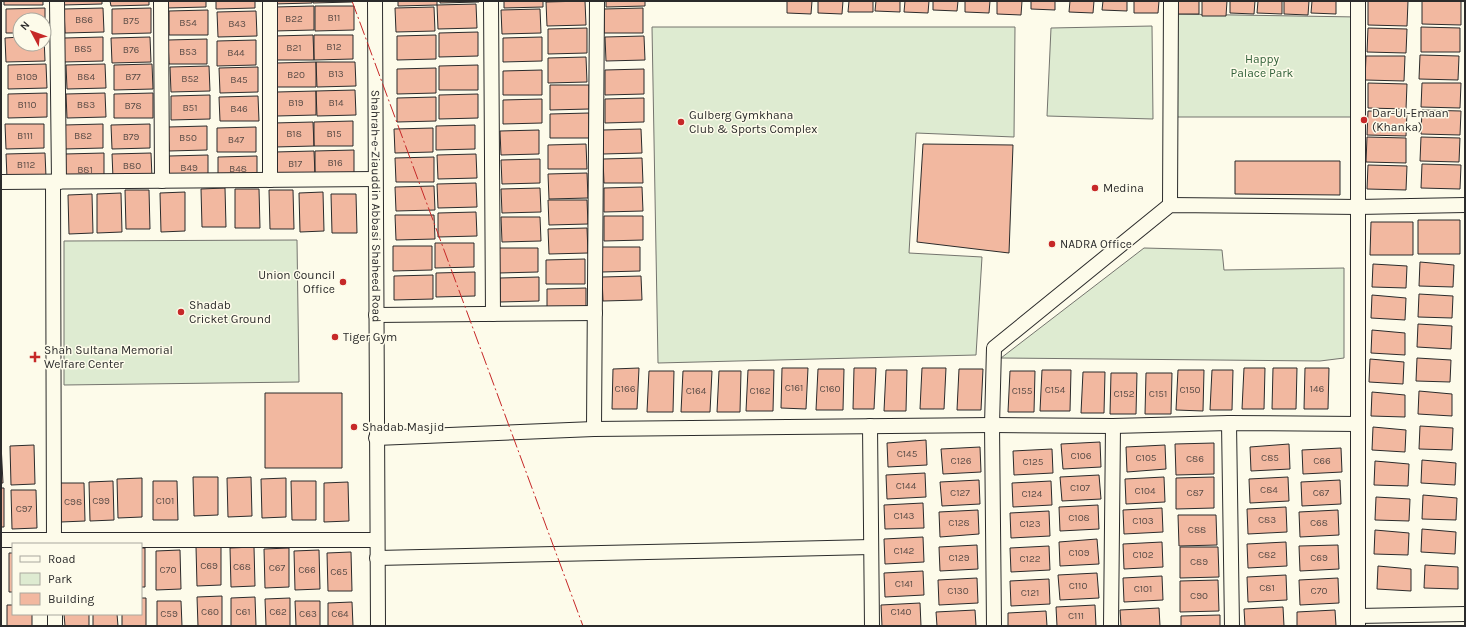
<svg xmlns="http://www.w3.org/2000/svg" width="1466" height="627" font-family="Karla,sans-serif">
	<rect width="100%" height="100%" fill="#fdfbea"/>
	<!-- green -->
	<path fill="#deebd1" stroke="#74746e" d="M1174,14l184,3v100h-187z
		M1152,26l1,93 -106,-3 4,-88z
		M652,27h363l-1,110 -98,-4 -7,120 73,4 -6,98 -318,8z
		M297,240l2,142 -235,3v-144z
		M1144,248l78,2 2,20 120,-2v90l-24,3 -319,-3z"/>
	<!-- building -->
	<path fill="#f2b8a0" stroke="#2b2b2b" d="M4,1h39v4h-39z
		M63,1h39v3l-39,1z
		M110,1h39v4l-38,1z
		M167,1h39v6l-39,1z
		M216,1h39v7l-39,1z
		M273,1h39v2l-39,1z
		M313,1h39v1l-39,1z
		M398,1h39v4l-39,1z
		M440,1h39v1l-39,1z
		M504,1h39v6l-39,1z
		M585,1l1,24 -39,1 -1,-24z
		M606,1h39v5l-39,1z
		M787,1h25l-1,13 -24,-1z
		M818,1h25l-1,13 -24,-1z
		M849,1h24v11h-25z
		M876,1h24v11l-25,-1z
		M905,1h24l-1,12 -24,-1z
		M933,1h25l-1,10 -24,-1z
		M965,1h25l-1,12 -24,-1z
		M997,1h25l-1,14 -24,-1z
		M1031,1h24v9l-24,-1z
		M1070,1h24l-1,12 -24,-1z
		M1103,1h24v10l-25,-1z
		M1134,1h25l-1,12h-24z
		M1175,1h24v13h-25z
		M1202,1h25l-1,15h-24z
		M1230,1h25l-1,13 -24,-1z
		M1258,1h24v13l-25,-1z
		M1284,1h25l-1,14 -24,-1z
		M1312,1h24v13l-25,-1z
		M1368,1h40l-1,25 -39,-1z
		M1422,1h39v24l-39,-1z
		M476,4l1,24 -39,1 -1,-24z
		M314,6v24l-39,1v-24z
		M315,6h39v24l-39,1z
		M434,7l1,24 -39,1 -1,-24z
		M45,8v24h-1v-12h-24v13h-14v-24z
		M103,8l1,24 -39,1 -1,-24z
		M151,8v25l-39,1v-25z
		M643,8v25h-39v-24z
		M540,9l1,24 -39,1 -1,-24z
		M208,10v25h-39v-24z
		M256,11l1,25 -39,1 -1,-25z
		M1421,27l39,1v24h-39z
		M587,28v25l-39,1v-25z
		M1368,28l39,1 -1,24 -39,-1z
		M478,32v24l-39,1v-24z
		M313,35l1,25h-39l-1,-24z
		M314,35h39v24l-39,1z
		M436,35v24l-39,1v-24z
		M644,36l1,24 -39,1 -1,-24z
		M20,37v7h24v-7l1,24 -39,1 -1,-24z
		M103,37v24l-39,1v-24z
		M150,37l1,25 -39,1 -1,-25z
		M542,37v24l-39,1v-24z
		M207,39v25h-38l-1,-24z
		M256,40v25l-39,1v-25z
		M1420,55l39,1 -1,24 -39,-1z
		M1366,56h39l-1,25 -39,-1z
		M586,57l1,25 -39,1v-25z
		M316,62h39l1,24 -39,1z
		M316,62v25h-39v-24z
		M46,64l1,24 -39,1v-24z
		M105,64l1,24 -39,1 -1,-24z
		M152,64l1,25 -39,1v-25z
		M478,65v25h-39v-24z
		M209,66l1,25 -39,1 -1,-25z
		M258,67v25l-38,1 -1,-25z
		M436,68v25l-39,1v-25z
		M644,69v25l-39,1v-25z
		M542,70v25h-39v-24z
		M1368,83l39,1 -1,25 -38,-1z
		M1422,83h39l-1,25 -39,-1z
		M550,85h39v24l-39,1z
		M355,90l1,25 -39,1 -1,-25z
		M316,91v24l-39,1v-24z
		M47,93v24l-39,1v-24z
		M105,93l1,24 -39,1 -1,-24z
		M153,93v25h-39v-24z
		M478,94v24l-39,1v-24z
		M210,95v24l-39,1v-24z
		M258,96l1,25h-39l-1,-24z
		M436,97v24l-39,1v-24z
		M644,98v24l-39,1v-24z
		M542,99v24l-39,1v-24z
		M1422,110l39,1 -1,24 -39,-1z
		M1368,111l39,1 -1,24 -39,-1z
		M589,113v25h-39v-24z
		M353,121v25h-39v-24z
		M313,122l1,24 -39,1 -1,-24z
		M5,124h39v24l-38,1z
		M103,124v24l-39,1v-24z
		M150,124v24l-38,1 -1,-24z
		M475,125v24l-39,1v-24z
		M207,126v24l-38,1 -1,-24z
		M256,127v25h-39v-24z
		M433,128v24l-38,1 -1,-24z
		M641,129l1,24 -39,1v-24z
		M539,130v24l-38,1 -1,-24z
		M1367,137l39,1v25l-40,-1z
		M1421,137l39,1 -1,24 -39,-1z
		M586,144l1,25h-39v-24z
		M923,144l90,1 -4,108 -92,-11z
		M354,150v25l-39,1v-25z
		M314,151l1,24 -39,1 -1,-24z
		M45,153l1,24 -39,1 -1,-24z
		M104,153v24l-39,1v-24z
		M151,153l1,25h-39l-1,-24z
		M476,154l1,24 -39,1 -1,-24z
		M208,155v25h-39v-24z
		M257,156v25h-39v-24z
		M434,157v25h-38l-1,-24z
		M642,158l1,25h-39l-1,-24z
		M540,159v24l-38,1 -1,-24z
		M1235,161h105v34l-105,-1z
		M1422,164l39,1 -1,24 -39,-1z
		M1368,165l39,1 -1,24 -39,-1z
		M587,173l1,25 -39,1 -1,-25z
		M476,183l1,24 -39,1 -1,-24z
		M434,186l1,24 -39,1 -1,-24z
		M642,187l1,24 -39,1v-24z
		M225,188l1,39h-24l-1,-38z
		M540,188l1,24 -39,1 -1,-24z
		M235,189h24l1,39h-25z
		M125,190h24l1,39h-24z
		M269,190h24l1,39h-24z
		M185,192v39l-24,1 -1,-39z
		M323,192l1,39 -24,1 -1,-39z
		M121,193l1,39 -25,1v-39z
		M92,194l1,39 -24,1 -1,-39z
		M331,194h25l1,39h-25z
		M548,200h39l1,24 -39,1z
		M476,212l1,24 -39,1v-24z
		M395,215h39l1,24 -39,1z
		M604,216h39v24l-39,1z
		M501,217h39l1,24 -39,1z
		M1418,220h42v34h-42z
		M1371,222h42v33h-43z
		M587,228l1,25 -39,1 -1,-25z
		M435,243h39v24l-39,1z
		M393,246h39v24l-39,1z
		M601,247h39v24l-38,1z
		M499,248h39v24l-39,1z
		M585,259v25h-39v-24z
		M1420,262l34,3 -1,22 -34,-1z
		M1373,264l34,2 -1,22 -34,-1z
		M475,272v24l-39,1v-24z
		M433,275v24l-39,1v-24z
		M641,276l1,24 -39,1 -1,-24z
		M539,277v24l-39,1v-24z
		M586,288v25l-39,1v-25z
		M1419,294l34,2 -1,22 -34,-1z
		M1372,295l34,3 -1,22 -34,-2z
		M1418,324l34,2 -1,23 -34,-2z
		M1372,330l33,3v22l-34,-2z
		M1417,358l34,2 -1,22 -34,-1z
		M1370,359l34,3 -1,22 -34,-2z
		M639,368l-2,41h-25l1,-40z
		M782,368h26l-2,41 -25,-1z
		M854,368h22l-2,41h-21z
		M922,368h24l-2,41h-24z
		M1244,368h21l-1,41h-22z
		M1273,368h24l-1,41h-24z
		M1305,368h24l-1,41h-24z
		M818,369h26l-1,41h-27z
		M959,369h24l-2,41h-24z
		M748,370h26l-1,41h-27z
		M886,370h21l-1,41h-22z
		M1042,370h29l-1,41h-30z
		M1178,370h26l-1,41 -27,-1z
		M1212,370h21l-1,40h-22z
		M649,371h25l-1,41h-26z
		M683,371h29l-2,41h-29z
		M719,371h22l-1,41h-23z
		M1010,371h25l-1,41h-26z
		M1083,372h22l-1,41h-23z
		M1111,373h26l-1,41h-26z
		M1146,373h26l-1,41h-26z
		M1419,391l33,3v22l-34,-2z
		M1372,392l33,3v22l-34,-1z
		M265,393h77v75h-77z
		M1420,426l33,2 -1,22 -33,-1z
		M1373,427l33,3 -1,22 -33,-2z
		M926,440l1,25 -39,2 -1,-24z
		M1100,442l1,25 -38,2 -2,-25z
		M1214,443v31l-38,1 -1,-31z
		M1,444l2,39h-2z
		M1289,444l1,25 -39,2 -1,-24z
		M34,445l1,39 -24,1 -1,-39z
		M1165,445l1,24 -39,3 -1,-25z
		M980,447l1,25 -38,2 -2,-25z
		M1341,448l1,24 -39,2 -1,-24z
		M1052,449l1,24 -39,2 -1,-24z
		M1422,460l34,3 -1,22 -34,-2z
		M1375,461l34,3 -1,22 -34,-1z
		M925,473l1,24 -39,2 -1,-24z
		M1099,475l2,24 -39,2 -2,-24z
		M193,477h25v38l-24,1z
		M251,477l1,39 -24,1 -1,-39z
		M1164,477l1,25 -39,2 -1,-25z
		M1214,477v31l-38,1v-31z
		M1288,477l1,24 -39,2 -1,-24z
		M142,478v39l-24,1 -1,-39z
		M286,478v39l-24,1 -1,-39z
		M979,480l1,24 -38,2 -2,-24z
		M1340,480l1,24 -39,2 -1,-24z
		M113,481l1,39 -24,1 -1,-39z
		M153,481h24l1,39h-25z
		M291,481h25v39h-24z
		M1051,481l1,24 -39,2 -1,-24z
		M348,482l1,39 -25,1v-39z
		M60,483h24l1,38 -24,1z
		M1,488h3v39h-3z
		M11,490h25l1,38 -25,1z
		M1423,495l34,3 -1,22 -34,-1z
		M1376,497l34,2 -1,22 -34,-1z
		M923,503l1,25 -39,1 -1,-24z
		M1098,505l1,24 -39,2 -1,-24z
		M1286,507l1,25 -39,2 -1,-25z
		M1162,508l1,24 -39,2 -1,-24z
		M978,510l1,24 -39,3 -1,-25z
		M1338,510l1,25 -39,2 -1,-25z
		M1049,511l1,25 -39,2 -1,-25z
		M1178,515h38l1,30 -38,1z
		M1422,529l34,3 -1,22 -34,-2z
		M1375,530l34,3 -1,22 -34,-1z
		M923,537l1,25 -39,2 -1,-25z
		M1097,539l2,25 -39,2 -1,-24z
		M1162,542l1,25 -39,2 -1,-25z
		M1286,542l1,24 -39,2 -1,-24z
		M977,545l1,24 -38,2 -1,-24z
		M1338,545l1,24 -39,2 -1,-25z
		M221,546v39l-24,1 -1,-39z
		M1049,546l1,24 -39,2 -1,-24z
		M254,547l1,39 -24,1 -1,-39z
		M1180,547h38l1,30 -39,1z
		M141,548h4v39h-4z
		M289,548v39l-24,1 -1,-39z
		M180,550l1,39 -25,1v-39z
		M319,550l1,39 -25,1 -1,-39z
		M351,552l1,39h-24l-1,-38z
		M9,553h4v39h-4z
		M1425,565l33,2v22l-34,-1z
		M1378,566l33,3v22l-34,-2z
		M923,571l1,24 -39,2 -1,-24z
		M1097,573l2,25 -39,2 -2,-25z
		M1286,575l1,25 -39,2 -1,-25z
		M1162,576l1,24 -39,2 -1,-24z
		M977,578l1,25 -39,2 -1,-25z
		M1338,578l1,25 -39,2 -1,-25z
		M1049,579l1,25 -39,2 -1,-25z
		M1218,580l1,31 -39,1v-31z
		M222,596v30h-24l-1,-29z
		M255,597l1,29h-25v-28z
		M141,598h5v28h-24v-12h19z
		M290,598v28h-24l-1,-27z
		M157,601h24l1,25h-25z
		M295,601h25v25h-24z
		M352,602l1,24h-25v-23z
		M920,603l1,23h-39l-1,-21z
		M7,605h6v9h19v12h-25z
		M1095,605l1,21h-39l-1,-19z
		M1283,607l1,19h-39l-1,-17z
		M1159,608l1,18h-39l-1,-16z
		M975,610l1,16h-39l-1,-14z
		M1335,610l1,16h-39v-14z
		M1046,611l1,15h-39v-13z
		M64,614h25v12h-24z
		M93,614h24l1,12h-25z
		M1220,615v11h-39v-10z"/>
	<g fill="none" stroke-linecap="round" stroke-linejoin="round">
		<!-- minor casing -->
		<g stroke="#2b2b2b" stroke-width="16">
			<g id="minor">
				<path d="M57,1l2,181"/>
				<path d="M161,1l1,180"/>
				<path d="M270,1v179"/>
				<path id="s1" d="M375,1l3,625"/>
				<path d="M491,1l2,313"/>
				<path d="M1,182l374,-3"/>
				<path d="M53,182l1,362"/>
				<path d="M1170,205l1,-204"/>
				<path d="M376,315l219,-2"/>
				<path d="M1229,423l3,203"/>
				<path d="M870,426l2,200"/>
				<path d="M594,429l3,-428"/>
				<path d="M376,438l218,-9 398,-4 121,1 116,-3 129,1"/>
				<path d="M1,540h376"/>
				<path d="M377,558l494,-11"/>
				<path d="M55,614v12"/>
				<path d="M1358,616l107,-2"/>
				<path d="M994,626l-2,-201 2,-77 176,-143 188,2 107,-2"/>
				<path d="M1111,626l2,-200"/>
				<path d="M1358,626v-625"/>
			</g>
		</g>
		<!-- minor -->
		<use href="#minor" stroke="#fdfbea" stroke-width="14"/>
		<!-- power -->
		<path stroke="#c62828" stroke-width="1" stroke-dasharray="14 3 2 3" stroke-linecap="butt" d="M352,1l231,625"/>
	</g>
	<!-- markers -->
	<g fill="#c62828" stroke="#fdfbea" stroke-width="1.5">
		<circle cx="1364" cy="120" r="4"/>
		<circle cx="681" cy="122" r="4"/>
		<circle cx="1095" cy="188" r="4"/>
		<circle cx="1052" cy="244" r="4"/>
		<circle cx="343" cy="282" r="4"/>
		<circle cx="181" cy="312" r="4"/>
		<circle cx="335" cy="337" r="4"/>
		<path d="M33 351h4v4h4v4h-4v4h-4v-4h-4v-4h4z"/>
		<circle cx="354" cy="427" r="4"/>
	</g>
	<g text-anchor="middle" dominant-baseline="central" stroke-width="3" stroke-linejoin="round" paint-order="stroke">
		<!-- number labels -->
		<g font-size="10" fill="#5d4e48">
			<text x="334" y="18">B11</text>
			<text x="294" y="19">B22</text>
			<text x="84" y="20">B86</text>
			<text x="131" y="21">B75</text>
			<text x="188" y="23">B54</text>
			<text x="237" y="24">B43</text>
			<text x="334" y="47">B12</text>
			<text x="294" y="48">B21</text>
			<text x="83" y="49">B85</text>
			<text x="131" y="50">B76</text>
			<text x="188" y="52">B53</text>
			<text x="236" y="53">B44</text>
			<text x="336" y="74">B13</text>
			<text x="296" y="75">B20</text>
			<text x="27" y="77">B109</text>
			<text x="86" y="77">B84</text>
			<text x="133" y="77">B77</text>
			<text x="190" y="79">B52</text>
			<text x="239" y="80">B45</text>
			<text x="296" y="103">B19</text>
			<text x="336" y="103">B14</text>
			<text x="27" y="105">B110</text>
			<text x="86" y="105">B83</text>
			<text x="133" y="106">B78</text>
			<text x="190" y="108">B51</text>
			<text x="239" y="109">B46</text>
			<text x="294" y="134">B18</text>
			<text x="334" y="134">B15</text>
			<text x="25" y="136">B111</text>
			<text x="83" y="136">B82</text>
			<text x="131" y="137">B79</text>
			<text x="188" y="138">B50</text>
			<text x="236" y="140">B47</text>
			<text x="335" y="163">B16</text>
			<text x="295" y="164">B17</text>
			<text x="26" y="165">B112</text>
			<text x="132" y="166">B80</text>
			<text x="189" y="168">B49</text>
			<text x="238" y="169">B48</text>
			<text x="85" y="170">B81</text>
			<text x="794" y="388">C161</text>
			<text x="625" y="389">C166</text>
			<text x="830" y="389">C160</text>
			<text x="1317" y="389">146</text>
			<text x="1055" y="390">C154</text>
			<text x="1190" y="390">C150</text>
			<text x="696" y="391">C164</text>
			<text x="760" y="391">C162</text>
			<text x="1022" y="391">C155</text>
			<text x="1124" y="394">C152</text>
			<text x="1158" y="394">C151</text>
			<text x="907" y="454">C145</text>
			<text x="1081" y="456">C106</text>
			<text x="1146" y="458">C105</text>
			<text x="1270" y="458">C85</text>
			<text x="1195" y="459">C86</text>
			<text x="961" y="461">C126</text>
			<text x="1322" y="461">C66</text>
			<text x="1033" y="462">C125</text>
			<text x="906" y="486">C144</text>
			<text x="1080" y="488">C107</text>
			<text x="1269" y="490">C84</text>
			<text x="1145" y="491">C104</text>
			<text x="960" y="493">C127</text>
			<text x="1195" y="493">C87</text>
			<text x="1321" y="493">C67</text>
			<text x="1032" y="494">C124</text>
			<text x="101" y="501">C99</text>
			<text x="165" y="501">C101</text>
			<text x="73" y="502">C98</text>
			<text x="24" y="509">C97</text>
			<text x="904" y="516">C143</text>
			<text x="1079" y="518">C108</text>
			<text x="1267" y="520">C83</text>
			<text x="1143" y="521">C103</text>
			<text x="959" y="523">C128</text>
			<text x="1319" y="523">C68</text>
			<text x="1030" y="524">C123</text>
			<text x="1197" y="530">C88</text>
			<text x="904" y="551">C142</text>
			<text x="1079" y="553">C109</text>
			<text x="1143" y="555">C102</text>
			<text x="1267" y="555">C82</text>
			<text x="959" y="558">C129</text>
			<text x="1319" y="558">C69</text>
			<text x="1030" y="559">C122</text>
			<text x="1199" y="562">C89</text>
			<text x="209" y="566">C69</text>
			<text x="242" y="567">C68</text>
			<text x="277" y="568">C67</text>
			<text x="168" y="570">C70</text>
			<text x="307" y="570">C66</text>
			<text x="339" y="572">C65</text>
			<text x="904" y="584">C141</text>
			<text x="1078" y="586">C110</text>
			<text x="1267" y="588">C81</text>
			<text x="1143" y="589">C101</text>
			<text x="958" y="591">C130</text>
			<text x="1319" y="591">C70</text>
			<text x="1030" y="593">C121</text>
			<text x="1199" y="596">C90</text>
			<text x="210" y="612">C60</text>
			<text x="243" y="612">C61</text>
			<text x="278" y="612">C62</text>
			<text x="901" y="612">C140</text>
			<text x="169" y="614">C59</text>
			<text x="308" y="614">C63</text>
			<text x="340" y="614">C64</text>
			<text x="1076" y="616">C111</text>
		</g>
		<!-- park labels -->
		<g font-size="12" fill="#34623c" stroke="#fdfbea">
			<text x="1262" y="59">Happy<tspan x="1262" dy="14">Palace Park</tspan></text>
		</g>
		<!-- poi labels -->
		<g font-size="12" fill="#2b2b2b" stroke="#fdfbea" text-anchor="start">
			<text x="1372" y="113">Dar-Ul-Emaan<tspan x="1372" dy="14">(Khanka)</tspan></text>
			<text x="689" y="115">Gulberg Gymkhana<tspan x="689" dy="14">Club &amp; Sports Complex</tspan></text>
			<text x="1103" y="188">Medina</text>
			<text x="1060" y="244">NADRA Office</text>
			<text x="335" y="275" text-anchor="end">Union Council<tspan x="335" dy="14">Office</tspan></text>
			<text x="189" y="305">Shadab<tspan x="189" dy="14">Cricket Ground</tspan></text>
			<text x="343" y="337">Tiger Gym</text>
			<text x="44" y="350">Shah Sultana Memorial<tspan x="44" dy="14">Welfare Center</tspan></text>
			<text x="362" y="427">Shadab Masjid</text>
		</g>
		<!-- street labels -->
		<g font-size="12" fill="#2b2b2b" stroke="#fdfbea">
			<text stroke="none"><textPath href="#s1" startOffset="205">Shahrah-e-Ziauddin Abbasi Shaheed Road</textPath></text>
		</g>
	</g>
	<!-- border -->
	<rect width="1466" height="627" fill="none" stroke="#2b2b2b" stroke-width="4"/>
	<!-- legend -->
	<rect x="12" y="543" width="130" height="72" fill="#fdfbea" stroke="#a9a89e"/>
	<rect x="20" y="556" width="20" height="6" fill="#fdfbea" stroke="#a9a89e"/>
	<text x="48" y="563" font-size="12" fill="#2b2b2b">Road</text>
	<rect x="20" y="573" width="20" height="12" fill="#deebd1" stroke="#a9a89e"/>
	<text x="48" y="583" font-size="12" fill="#2b2b2b">Park</text>
	<rect x="20" y="593" width="20" height="12" fill="#f2b8a0" stroke="#a9a89e"/>
	<text x="48" y="603" font-size="12" fill="#2b2b2b">Building</text>
	<!-- north arrow -->
	<g transform="translate(32 32) rotate(311)"><circle r="19" fill="#fdfbea" stroke="#a9a89e"/>
	<path d="M0-3L7 15L0 10L-7 15Z" fill="#c62828"/>
	<text y="-6" font-size="11" font-weight="bold" text-anchor="middle" fill="#2b2b2b">N</text>
	</g>
</svg>
